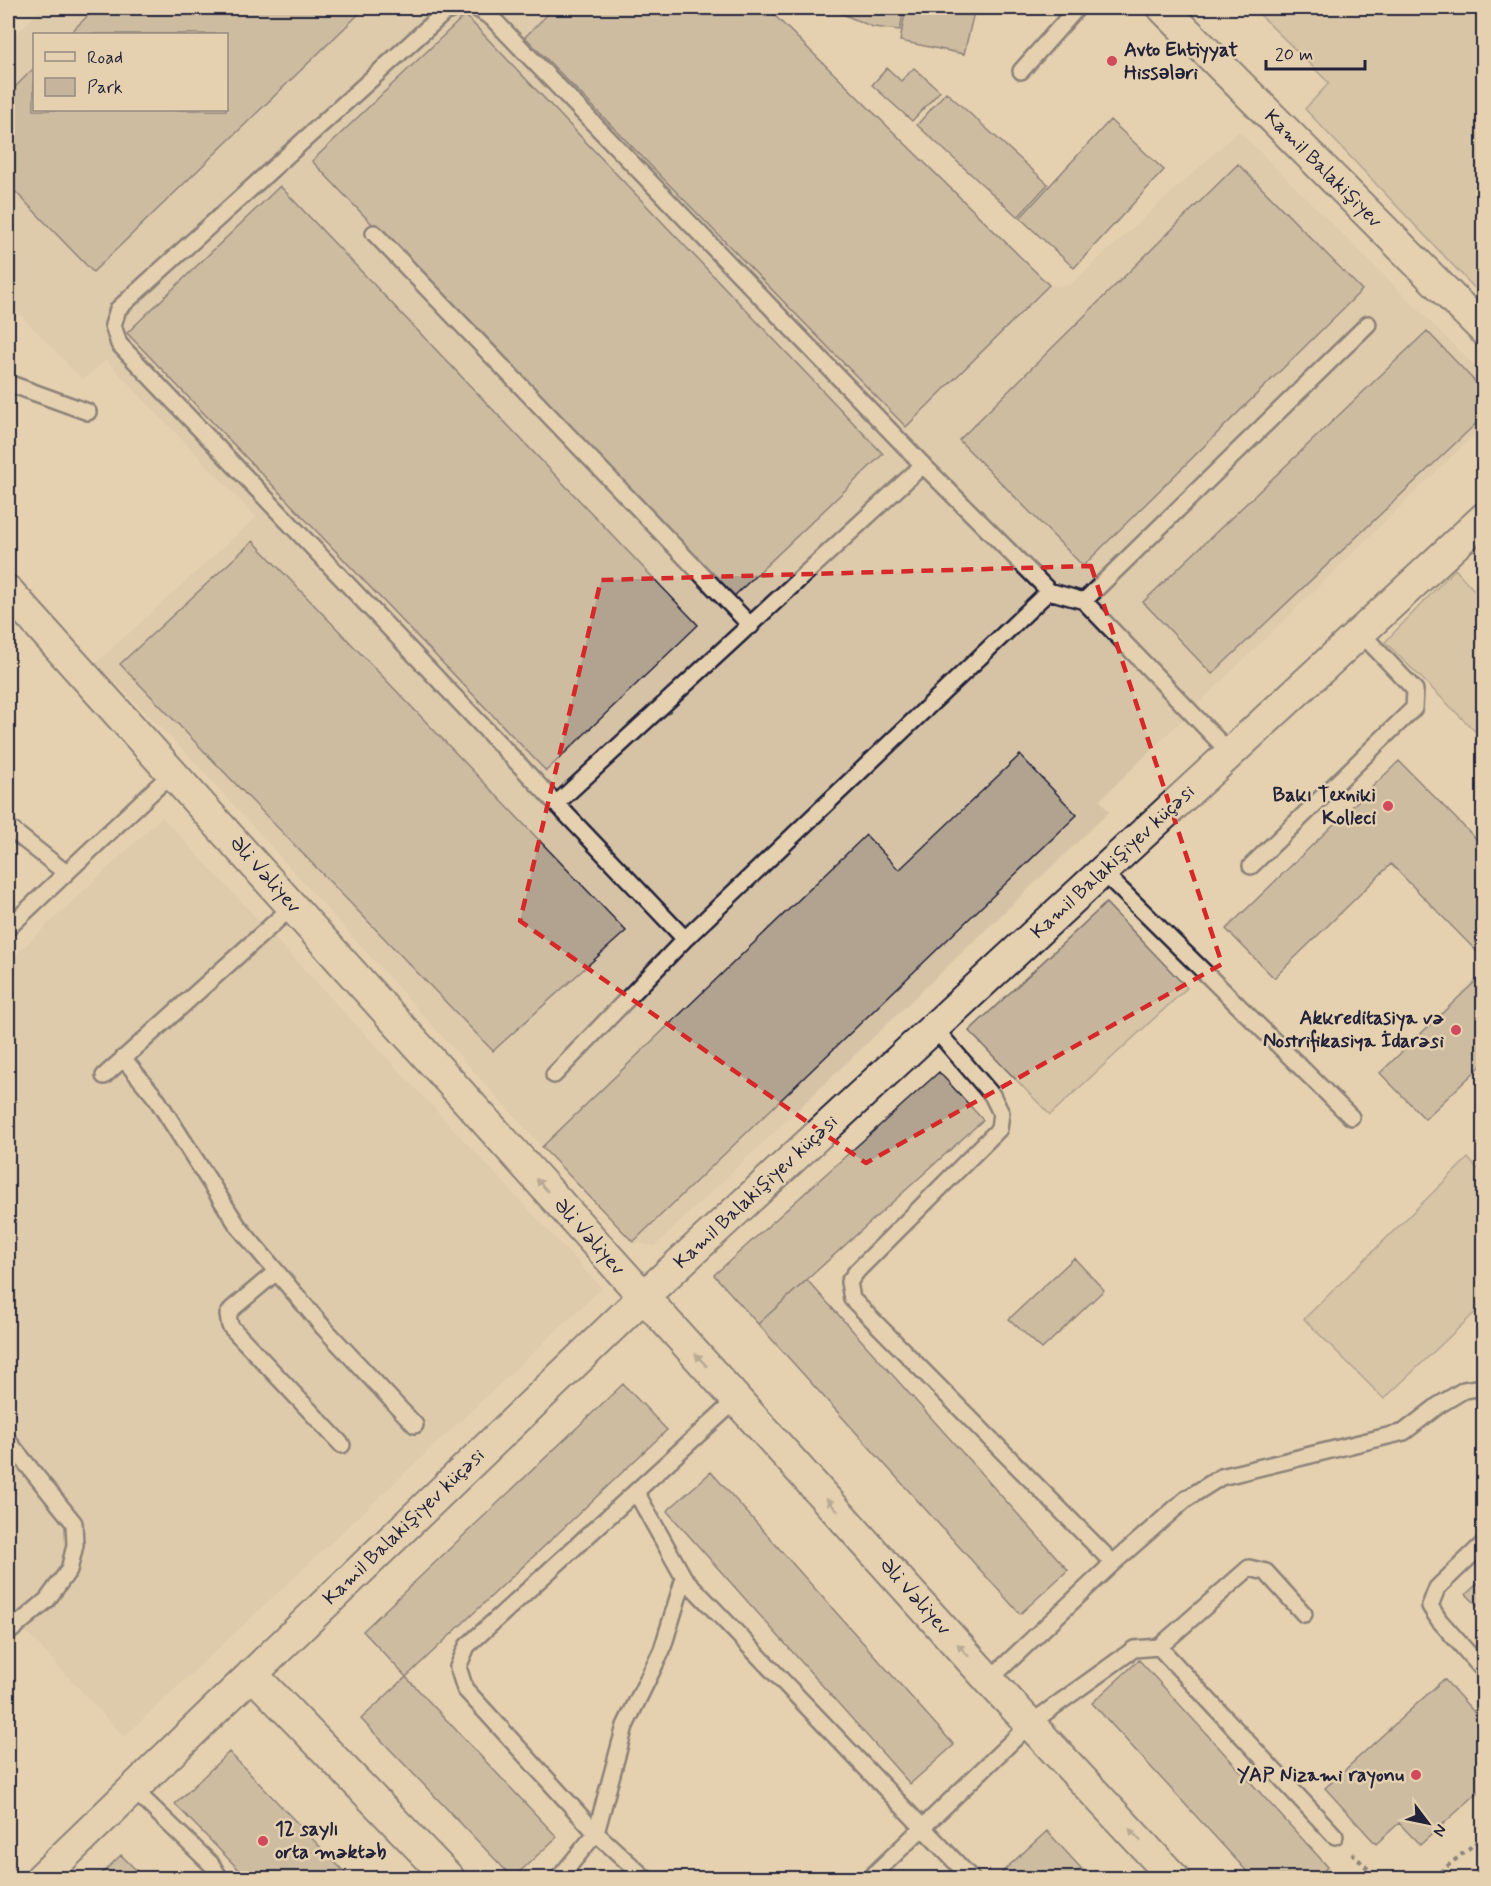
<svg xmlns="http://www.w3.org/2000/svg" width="1491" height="1886" font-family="Mynerve,sans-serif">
	<rect width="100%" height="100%" fill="#e5d1af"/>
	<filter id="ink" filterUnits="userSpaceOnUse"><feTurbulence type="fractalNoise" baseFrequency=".0167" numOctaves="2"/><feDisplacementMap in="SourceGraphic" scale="12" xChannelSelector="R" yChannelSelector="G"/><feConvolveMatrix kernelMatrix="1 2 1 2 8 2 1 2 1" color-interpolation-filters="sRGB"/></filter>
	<g filter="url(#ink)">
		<!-- built -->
		<path fill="#d6c3a6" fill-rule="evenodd" d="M43,8h724l282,277h21l169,-154 244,243v52l-383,374 9,12 -454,434 -22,-4 -91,-95 -351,-389 -95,-95 160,-146 -150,-157 -23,20 -75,-78v-261zM34,34h192v76h-192z
			M162,817l440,471 -478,449 -116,-125v-650z"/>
		<!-- green -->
		<path fill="#c6b59c" stroke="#746c6c" stroke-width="1.5" d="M1253,8h230v289l-178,-188 24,-26z
			M1455,569l28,31v139l-98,-97z
			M1106,903l81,85 -137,127 -81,-84z
			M1468,1158l15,17v130l-99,94 -80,-80z"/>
		<!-- building -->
		<path fill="#b2a391" stroke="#22223b" stroke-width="1.5" d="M96,8h269l-272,264 -85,-88v-90l26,-26v42h192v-76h-157z
			M554,8h213l282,277 -143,142 -381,-390z
			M828,8h76l-4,22 -27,-3z
			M906,8h69l-11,46 -64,-13z
			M465,15l418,439 -153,146 -418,-439z
			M887,68l14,13 13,-13 26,23 -28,30 -40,-36z
			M946,92l102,92 -30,33 -101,-92z
			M1110,120l54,50 -90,98 -54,-50z
			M1238,164l124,126 -279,276 -124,-126z
			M280,186l418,439 -152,146 -419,-438z
			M1427,331l57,60v25l-272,258 -69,-72z
			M253,541l373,390 -133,120 -373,-387z
			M1020,755l57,60 -444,427 -91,-95 324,-312 33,35z
			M1399,761l85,86v112l-93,-95 -117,114 -48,-49z
			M1484,973v90l-59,56 -45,-46z
			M939,1072l44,48 -225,204 -44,-49z
			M1074,1258l30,32 -62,59 -33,-30z
			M807,1280l261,290 -48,44 -262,-290z
			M623,1384l44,46 -261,247 -43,-46z
			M711,1472l243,273 -44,39 -243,-273z
			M1484,1578v34l-18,-18z
			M1139,1660l189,207 -13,11h-62l-161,-175z
			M406,1677l151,160 -44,41 -152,-159z
			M1444,1679l40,44v64l-64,58 -21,-22 -23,21 -51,-56z
			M229,1752l121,126h-103l-72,-74z
			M1047,1831l43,47h-82l-6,-6z
			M121,1855l23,23h-47z"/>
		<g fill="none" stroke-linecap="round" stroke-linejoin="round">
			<!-- lane casing -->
			<g stroke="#22223b" stroke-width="20">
				<path id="lane" d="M456,8l-12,5 -326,296 -5,16 6,19 566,595
					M476,8l16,10 431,447
					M1021,71l56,-63
					M374,233l377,393
					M8,383l80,29
					M1084,601l284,-277
					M556,804l367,-339 126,126 35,10 146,152
					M8,827l58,46
					M1251,866l163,-158 1,-18 -56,-59
					M1103,872l248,245
					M8,928l164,-155
					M935,1029l57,66 9,18 -2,16 -142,142 -8,11 3,17 261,264
					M123,1058l33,40 82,128 85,101 92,98
					M554,1075l131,-136 364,-348
					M104,1076l189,-170
					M276,1272l-44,37 -4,6 2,11 112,119
					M8,1441l66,82 1,22 -6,25 -22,30 -39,33
					M1484,1543l-47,45 -7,18 9,14 45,51
					M684,1578l287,300
					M1159,1647l90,-79 17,4 38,42
					M989,1680l124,-117 73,-64 35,-22 183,-45 35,-27 25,-15 20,-3
					M133,1789l78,75 9,14
					M559,1878l37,-45 29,-107 37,-76 22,-72 -48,-86
					M645,1878l-49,-45 -131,-144 -7,-22 9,-21 270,-247
					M870,1878l161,-155 103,-74 25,-2 176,189"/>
			</g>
			<!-- street casing -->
			<g stroke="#22223b" stroke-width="34">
				<path id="street" d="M1163,8l321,322
					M8,591l981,1089 185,198
					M252,1674l197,204
					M41,1878l602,-581 841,-779"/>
			</g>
			<!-- path -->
			<path stroke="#22223b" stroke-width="4" stroke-dasharray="4.5 4.5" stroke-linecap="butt" d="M1352,1853l25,25
				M1433,1878l51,-42"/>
			<!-- lane -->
			<use href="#lane" stroke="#e5d1af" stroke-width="15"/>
			<!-- street -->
			<use href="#street" stroke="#e5d1af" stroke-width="30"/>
		</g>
		<!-- one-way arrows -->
		<defs><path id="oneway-solid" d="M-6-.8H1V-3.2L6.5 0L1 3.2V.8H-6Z" transform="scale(1.5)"/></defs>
		<g fill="#847a75">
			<use href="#oneway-solid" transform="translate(542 1185) rotate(-132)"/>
			<use href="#oneway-solid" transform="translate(701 1360) rotate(-133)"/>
			<use href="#oneway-solid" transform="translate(832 1505) rotate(-132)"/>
			<use href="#oneway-solid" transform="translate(963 1650) rotate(-132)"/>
			<use href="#oneway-solid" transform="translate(1135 1835) rotate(-133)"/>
		</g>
	</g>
	<!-- marked area -->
	<path d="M0 0H1491V1886H0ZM1091,566l131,398 -356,199 -346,-242 81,-341z" fill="#e5d1af" fill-opacity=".55" fill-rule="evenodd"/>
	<path fill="none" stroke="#d62828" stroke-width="4.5" stroke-dasharray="12 8" stroke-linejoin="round" d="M1091,566l131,398 -356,199 -346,-242 81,-341z"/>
	<!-- markers -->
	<g fill="#d1495b" stroke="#e5d1af" stroke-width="2">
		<circle cx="1112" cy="61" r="6"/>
		<circle cx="1388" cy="806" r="6"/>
		<circle cx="1456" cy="1030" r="6"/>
		<circle cx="1416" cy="1775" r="6"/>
		<circle cx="263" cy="1841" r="6"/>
	</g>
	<g text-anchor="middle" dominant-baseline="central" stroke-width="5" stroke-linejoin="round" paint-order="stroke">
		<!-- poi labels -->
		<g font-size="20" font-weight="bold" fill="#22223b" stroke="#e5d1af" text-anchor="end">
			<text x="1124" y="50" text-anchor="start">Avto Ehtiyyat<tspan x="1124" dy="23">Hissәlәri</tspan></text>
			<text x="1376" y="795">Bakı Texniki<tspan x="1376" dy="23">Kolleci</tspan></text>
			<text x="1444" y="1018">Akkreditasiya və<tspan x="1444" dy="23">Nostrifikasiya İdarəsi</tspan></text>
			<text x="1404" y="1775">YAP Nizami rayonu</text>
			<text x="275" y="1829" text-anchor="start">12 saylı<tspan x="275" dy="23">orta məktəb</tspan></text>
		</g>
		<!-- street labels -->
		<g font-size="20" fill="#22223b" stroke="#e5d1af">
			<text transform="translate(1323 169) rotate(45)">Kamil Balakişiyev</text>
			<text transform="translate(1113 862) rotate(-43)">Kamil Balakişiyev küçəsi</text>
			<text transform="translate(265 875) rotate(48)">Əli Vəliyev</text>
			<text transform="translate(756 1192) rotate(-43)">Kamil Balakişiyev küçəsi</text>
			<text transform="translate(589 1237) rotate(48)">Əli Vəliyev</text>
			<text transform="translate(404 1527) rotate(-44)">Kamil Balakişiyev küçəsi</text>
			<text transform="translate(915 1597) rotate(48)">Əli Vəliyev</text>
		</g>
	</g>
	<!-- margin -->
	<rect width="1491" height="1886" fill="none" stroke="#e5d1af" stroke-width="30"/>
	<rect x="15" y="15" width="1461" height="1856" fill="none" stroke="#22223b" stroke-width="2" filter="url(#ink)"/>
	<!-- legend -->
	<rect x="33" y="33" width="195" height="78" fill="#e5d1af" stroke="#978b81" stroke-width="1.5"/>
	<rect x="45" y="52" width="30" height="9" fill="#e5d1af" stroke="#978b81" stroke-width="1.5"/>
	<text x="87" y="63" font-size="18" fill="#22223b">Road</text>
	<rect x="45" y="78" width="30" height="18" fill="#c6b59c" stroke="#978b81" stroke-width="1.5"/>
	<text x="87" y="93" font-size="18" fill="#22223b">Park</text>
	<!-- north arrow -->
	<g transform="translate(1428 1823) rotate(122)" stroke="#e5d1af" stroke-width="4.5" paint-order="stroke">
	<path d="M0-4.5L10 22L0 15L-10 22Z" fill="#22223b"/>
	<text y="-9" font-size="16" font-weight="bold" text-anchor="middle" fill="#22223b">N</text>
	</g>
	<!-- scale -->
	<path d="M1266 60v9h99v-9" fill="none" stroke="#22223b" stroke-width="3"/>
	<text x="1275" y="60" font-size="18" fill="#22223b" stroke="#e5d1af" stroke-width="4.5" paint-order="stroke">20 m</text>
</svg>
